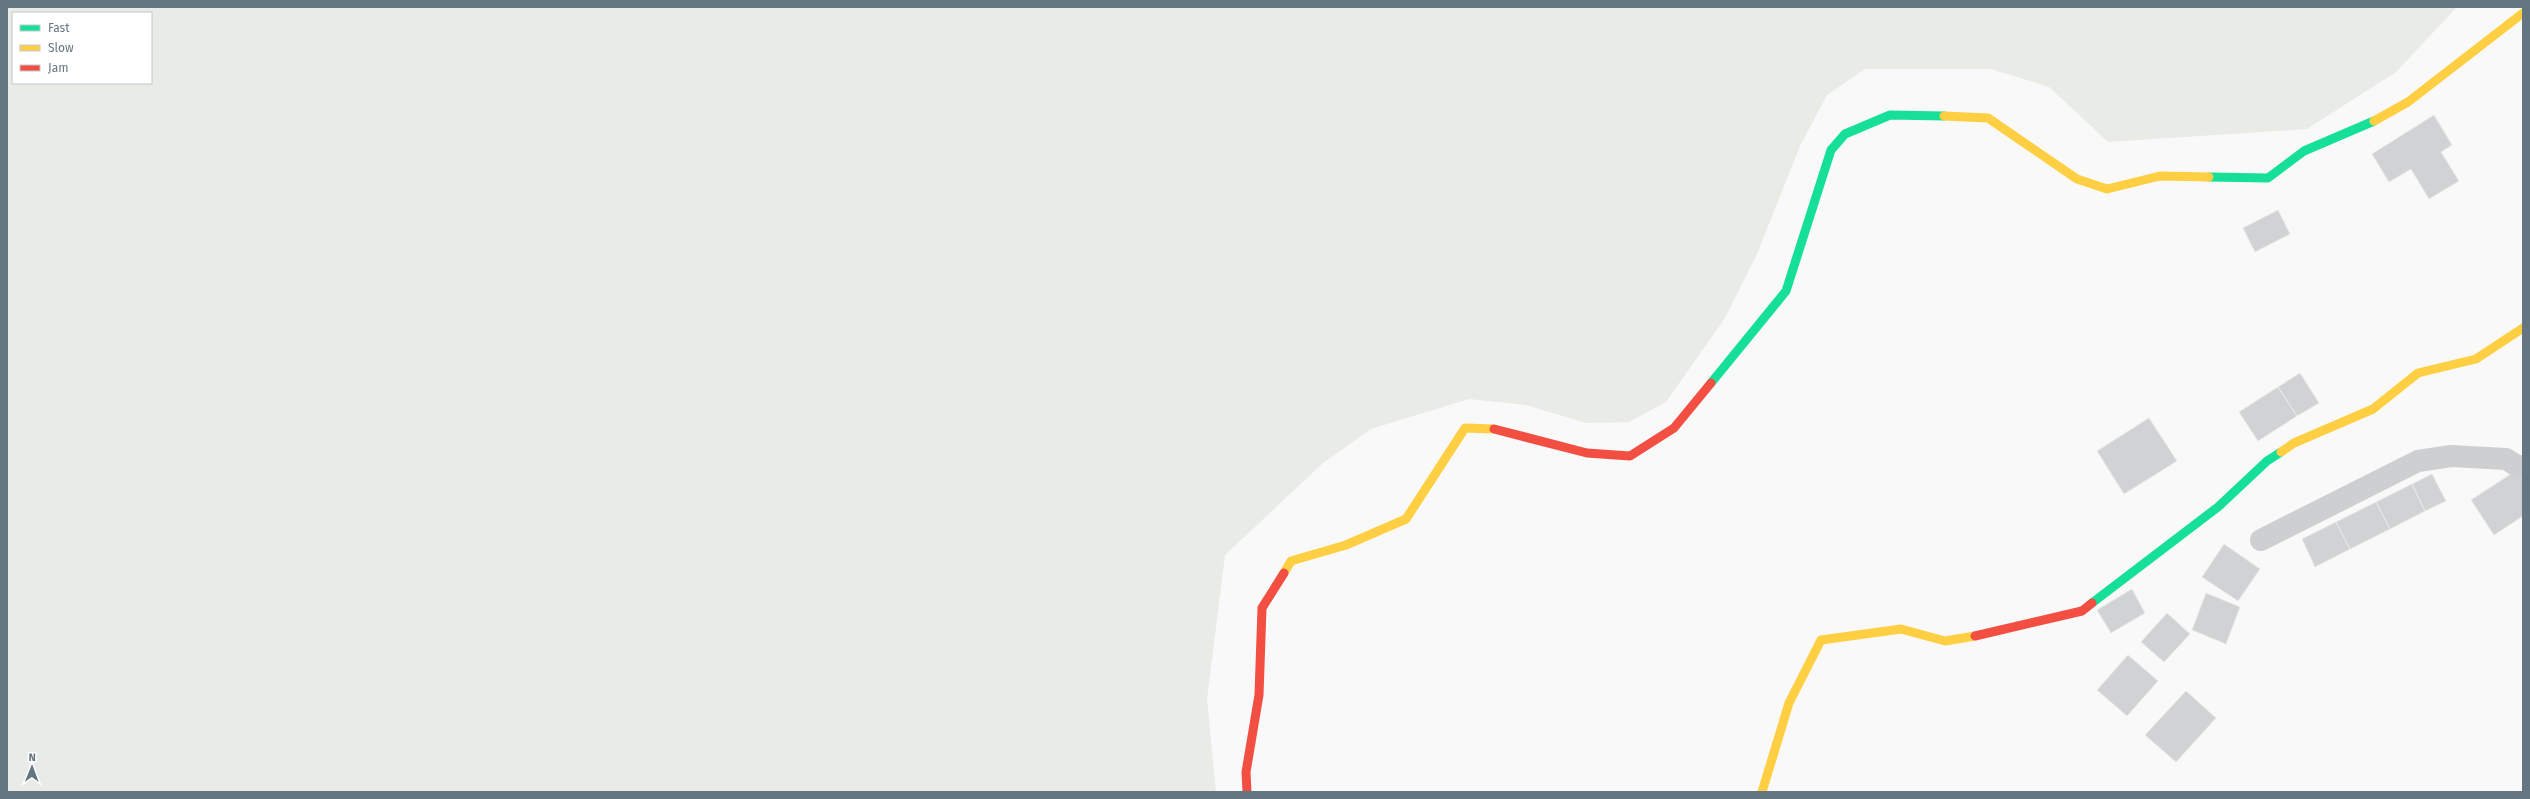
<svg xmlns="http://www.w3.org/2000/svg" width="2530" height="799" font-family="'Fira Sans',sans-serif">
	<rect width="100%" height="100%" fill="#f9f9f9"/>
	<!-- green -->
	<path fill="#e8ebe6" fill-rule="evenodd" d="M7,7h2450l-61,65 -89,57 -199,13 -59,-55 -58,-18h-126l-38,26 -27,51 -43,108 -32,64 -59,84 -37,20 -43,1 -60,-18 -57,-6 -98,30 -48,34 -98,92 -18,144 9,93h-1209zM13,13h138v70h-138z"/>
	<!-- building -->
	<path fill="#d0d2d3" stroke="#e8e8e8" d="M2434,115l18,30 -11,7 18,29 -30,18 -18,-30 -22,13 -17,-28z
		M2278,210l12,24 -35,18 -12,-24z
		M2300,373l19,30 -22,13 -19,-29z
		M2278,387l19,29 -39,25 -19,-29z
		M2149,418l28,43 -53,33 -27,-43z
		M2517,470l6,9v37l-29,19 -23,-35z
		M2432,474l14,27 -21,10 -13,-27z
		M2412,484l13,27 -35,18 -14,-27z
		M2376,502l14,27 -40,20 -14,-27z
		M2336,522l14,27 -35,18 -13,-28z
		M2224,544l36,25 -22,32 -36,-24z
		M2132,589l13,24 -34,20 -14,-23z
		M2206,593l34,14 -14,37 -34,-14z
		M2167,613l23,21 -26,28 -23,-20z
		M2128,655l30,26 -31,35 -30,-26z
		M2186,691l30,27 -40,44 -31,-27z"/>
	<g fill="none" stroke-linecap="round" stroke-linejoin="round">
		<!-- street -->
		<path stroke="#cecfd0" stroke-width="22" d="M2261,540l157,-79 33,-5 55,3 11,7h6"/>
		<!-- fast -->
		<path stroke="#16e098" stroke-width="9" d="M2209,177l59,1 36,-27 70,-30
			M1711,383l75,-92 45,-141 14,-16 45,-19 54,1
			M2092,603l126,-96 49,-46 14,-9"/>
		<!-- slow -->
		<path stroke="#ffcf43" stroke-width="9" d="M1944,116l44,2 89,61 30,10 53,-13 49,1
			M2374,121l34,-19 115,-89
			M2281,452l13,-9 79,-34 45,-36 58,-14 47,-31
			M1284,573l7,-12 55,-16 60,-26 59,-91 29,1
			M1762,792l27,-89 32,-63 80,-11 44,12 30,-5"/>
		<!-- jam -->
		<path stroke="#f24e42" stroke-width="9" d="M1494,429l93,24 43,3 44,-28 37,-45
			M1975,636l107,-25 10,-8
			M1247,792l-1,-20 13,-77 3,-87 22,-35"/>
	</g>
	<!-- border -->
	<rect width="2530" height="799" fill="none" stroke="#657683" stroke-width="16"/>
	<!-- legend -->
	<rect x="12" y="12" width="140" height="72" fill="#ffffff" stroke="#c1c8cd"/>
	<rect x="20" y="25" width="20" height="6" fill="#16e098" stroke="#c1c8cd"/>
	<text x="48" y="32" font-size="12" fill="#657683">Fast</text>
	<rect x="20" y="45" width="20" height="6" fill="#ffcf43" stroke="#c1c8cd"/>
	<text x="48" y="52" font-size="12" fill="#657683">Slow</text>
	<rect x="20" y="65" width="20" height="6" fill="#f24e42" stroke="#c1c8cd"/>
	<text x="48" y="72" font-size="12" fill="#657683">Jam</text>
	<!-- north arrow -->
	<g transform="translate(32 767) rotate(1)" stroke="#ffffff" stroke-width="3" paint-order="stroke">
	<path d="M0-3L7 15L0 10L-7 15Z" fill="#657683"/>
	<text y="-6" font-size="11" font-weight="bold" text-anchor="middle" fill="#657683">N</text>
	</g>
</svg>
